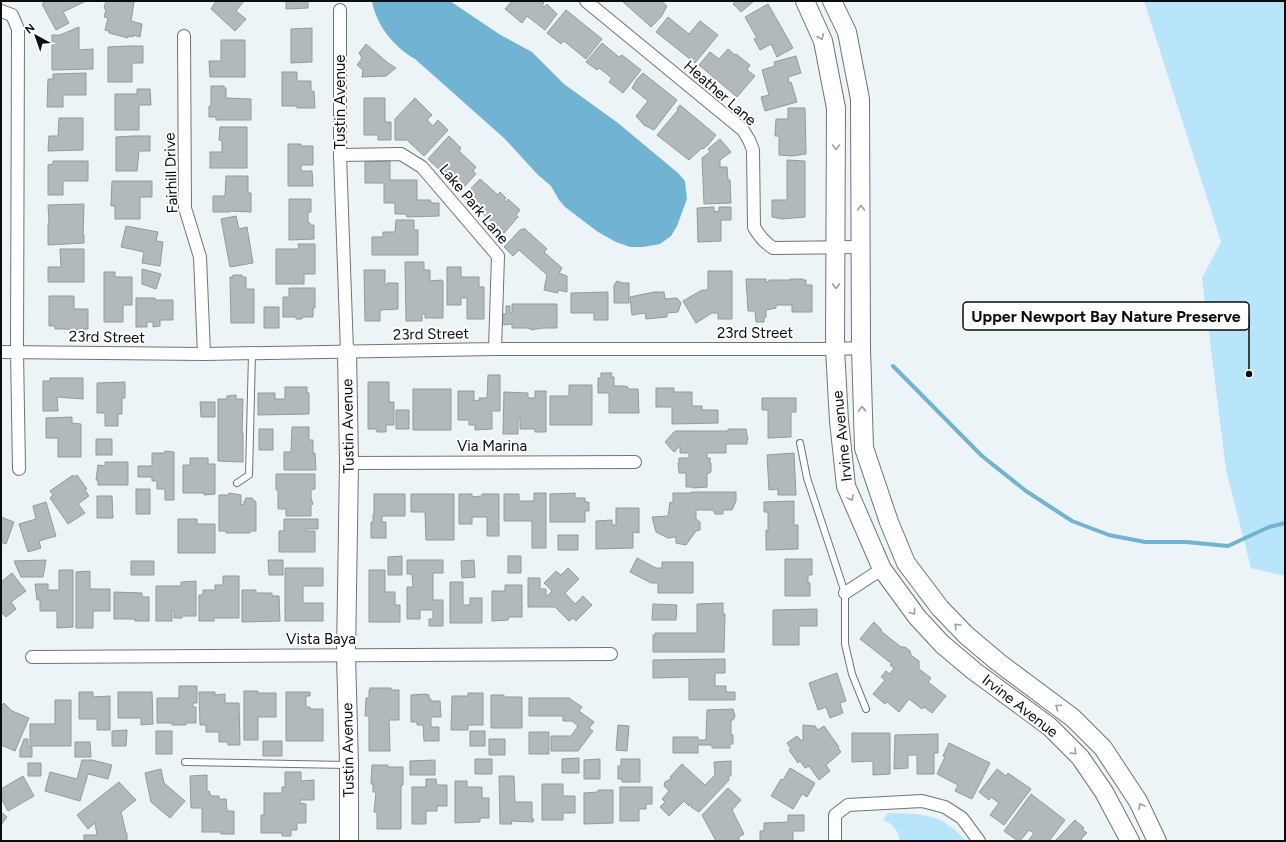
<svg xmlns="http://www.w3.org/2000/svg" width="1286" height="842" font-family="Figtree,sans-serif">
	<rect width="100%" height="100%" fill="#edf4f8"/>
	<!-- green -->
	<path fill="#b9e5fb" d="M1144,1h141v575l-34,-8 -25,-98 -24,-192 19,-36z
		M888,813c36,1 53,0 78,28h-66c-2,-10 -7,-18 -17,-21z"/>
	<!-- water -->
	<path fill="#70b3d2" d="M372,1h78l49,33 33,18 32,32 54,39 60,50 7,8 2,18 -10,27 -6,10 -11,8 -17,3h-13l-14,-5 -18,-10 -33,-25 -6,-7 -8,-14 -13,-11 -34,-37 -89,-79c-21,-12 -39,-34 -43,-58z"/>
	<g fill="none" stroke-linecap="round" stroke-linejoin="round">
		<!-- stream -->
		<path stroke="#70b3d2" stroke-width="4" d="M893,366l89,90 44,35 46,30 37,14 36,7h41l42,4 41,-19 16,-4"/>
	</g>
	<!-- building -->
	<path fill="#b1b9bc" stroke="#939a9d" d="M47,1h-1h40l-23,11 6,11 -13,7 -14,-26z
		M106,1l28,1 -3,19 11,3 -2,13 -7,-2v2l-5,-1v2l-19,-5v-2l-4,-1 3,-12 -4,-1 2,-7 -2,-2z
		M216,1h28l-8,10 10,8 -11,12 -24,-22z
		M286,1h22v7l-22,1z
		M512,1h30l2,2 -2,3 2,1 3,-3 10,10 -12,16 -18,-14 -5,7 -17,-14z
		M622,1h39l6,5 -6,11 -10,10z
		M736,1h18l-13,11 -8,-8z
		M768,4l25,44 -16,9 -6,-13 -11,6 -6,-11 3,-1 -12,-21z
		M566,10l36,29 -16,20 -22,-18 -3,3 -14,-11z
		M668,17l21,17 11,-13 18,14 -23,28 -39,-31z
		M79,27v23l14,-1v20l-41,1v-35h8z
		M312,28v34l-21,1v-34z
		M221,40h24v37h-35l-1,-16h12z
		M602,43l17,14 3,-2 19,15 -18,23 -14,-11 3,-4 -13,-10 -2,2 -11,-8z
		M366,44l22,19 8,5 -10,8 -24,1 1,-7 -6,-5 5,-7 -3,-5z
		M128,46h15v17h-11v19h-24v-35z
		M728,49l7,6 1,-1 14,11 -3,5 8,6 -18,21 -38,-32 11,-13 9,7z
		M796,56l5,17 -13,4 1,6 2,-1 6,20 -32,9 -4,-14 8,-2 -7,-25 13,-4 -1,-4z
		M282,72h15v9h14v10h3l1,17h-18v-2h-15z
		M86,73v22h-23v12h-16l1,-28h5v-5z
		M643,73l34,27 -23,30 -10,-5 -8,-9 12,-15 -16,-13 5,-9z
		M211,86h13v2h2v10l25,1v21h-35v-3h-7v-11h2z
		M137,89h13l1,16h-12v25h-24v-36h22z
		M364,98h21v24h6v18h-13v-5h-14z
		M415,98l17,17 -5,5 6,6 5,-6 10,10 -24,26 -17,-16h-12v-21z
		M680,105l36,30 -8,10 -5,4 -1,-1 -13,12 -32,-25 21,-25 -1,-1z
		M788,108h17l1,46 -14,2 -13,-1v-19h-4l1,-17h12z
		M59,118h24v32l-35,1 1,-15h9z
		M220,127h27v41h-37v-16h12v-11l-3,-1z
		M133,136h17v15h-11l-2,20h-21v-34z
		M449,136l12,12 -2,3 17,16 -3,4 3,3 -15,16 -33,-31z
		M720,139l11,13 -11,8v7h7l1,13h2l1,23 -27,1 -2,-46 8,-6 -2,-3z
		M288,144h13v2h12v19h-12v6h11l1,15h-25z
		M787,160l18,1v56l-23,2 -10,-2v-17h15z
		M53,161h35v20h-25v14h-15v-30l5,-1z
		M390,161v19h27v20h13l2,3h7v13l-32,1 -1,-3h-11v-11h-11v-20h-19v-21z
		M226,176h22v17h3v19l-21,-1v1h-17v-16h12z
		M480,179l18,16 2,-3 6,6 -2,2 2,2 2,-3 12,11 -4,5 2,2 -14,16 -21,-19 -1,-2 -4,-4h-3l-12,-11z
		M112,181h40v16h-12v22h-25v-13h-4z
		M289,199h22v13h-3v11h2v2h4v14l-25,1z
		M84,204l-1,31h1v8l-36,2v-21h1l-1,-19z
		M714,207v5l5,-1v-4h12v13h-10v21l-23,1 -1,-34z
		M236,216l3,13 8,-2 6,36 -23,4 -9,-48z
		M396,220h18v10h4v25h-46v-18h11v-5h12z
		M126,226l32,6 -2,9 7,1 -3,24 -18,-3 2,-11 -23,-5z
		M524,228l23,21 -3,3 18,16 -3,5 8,3v16l-9,-2v3l-14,-3 3,-15 -28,-25 -6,6 -9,-9 17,-18 2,1z
		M298,244h17v30h-11v10h-28v-35h23z
		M60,249h24v33h-36v-15h13z
		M405,262h19v8h6v11l12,-1v1h1v37h-18v-4h-3v7h-16z
		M447,267h14v10h18v10h5v32h-17v-21h-6v7h-14z
		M142,269l19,5 -5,15 -14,-5z
		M364,270h21v15h2v-2h11v26l-18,1v11h-15z
		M708,271h24v48h-14v-6h-6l-16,10 -13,-22 19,-11h6z
		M104,272h11v5h17v28h-9v17h-19z
		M233,275h9v2h4v12h8v34h-23l-1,-46h3z
		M746,279h20v3h3v-2h21v-1h13v1h3v5h6v27h-20v-7h-16v3l-10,2v7l-2,2v3h-8l-1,-11h-7z
		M617,281l6,2h6v20h-15v-18z
		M289,288h26v20h-2v9h-11v2h-6v-2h-13v-20h6z
		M608,292v28h-14v-7h-23v-20z
		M654,292h10l1,7 12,-1 4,5 -3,9 -11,1v4l-21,2 -1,-6 -13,2 -2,-18z
		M49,296h25v13h14v20l-20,1v-1h-13v-3h-6z
		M136,298h19v2h18v20h-13v6l-7,1v-5h-6v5h-11z
		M512,304h45v24h-14l-12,2v-1l-4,-1h-15v-4l-10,1v-11h4v-8h4v7h2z
		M264,307h15v21h-15z
		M601,373h11l-1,4h3v9h10l4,1v2h10l1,24h-30v-20h-11v-15h3z
		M488,375h12v36h-9v3l1,-1v16l-17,1v-5h-6v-5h-11v-29h16v10l6,-1 -1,-2h8z
		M50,378h33v21l-26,-2 1,14h-15v-30h7z
		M125,382v16h-3v16h-4v12h-13v-13h-8v-30z
		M368,382h21v20h5v23h-8v7h-9l-1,-3h-8z
		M569,385h23v40h-42v-29h19z
		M285,387h22v6h2v21l-51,1v-22h17v6h10z
		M656,388h18v4h18v14h10v4h16v13l-46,1v-17h-16z
		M413,389h38v41h-38z
		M535,391h11v41h-11v-3h-15v-11h-2v16h-15l1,-42 24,1v5h7z
		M236,395v4h7l-1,34h1v29l-25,-1v-62h9v-3z
		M762,398h34v14h-5v25l-23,1v-28h-6z
		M200,402h15v15h-14z
		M396,410h13v19h-13z
		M72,417v6l9,1v33h-23v-19h-12v-20z
		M292,427h17v13h4v14l2,-1 1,17h-32v-18h7z
		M259,429h14v21h-14z
		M728,429h18l2,11h-1v4h-21v9h-19v5h3v5h1v9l-4,2v13l-14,1v-1h-7v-14h-7l-1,-10h1v-5h10v-5h-9v-7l-6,6 -9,-10 10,-11h53z
		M96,439h16v16h-16z
		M165,451l9,1v48h-9v-11h-8v-8h-5v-4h-14v-11h14v-13h13z
		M794,453l2,42h-18v-6l-9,1 -2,-35z
		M190,458h18v6h7v30l-11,1v-2h-21v-28h7z
		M105,462h23v23h-30v-5h-2l2,-15 7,1z
		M276,474h39v15l-4,1v8l2,6 -2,2v10h-25v-7h-8v-19h-2z
		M73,475l1,2 3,-2 10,14 -2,1 4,6 -11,8 7,9 -17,11 -18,-26 3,-3 -3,-4z
		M136,489h14v25h-14z
		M691,492h45v9l-4,9h-9v4h-8l-2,-4h-17v9l4,3v8l-4,1 -10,14 -10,-2v-6l-8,1 -12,-6 -4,-15 16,-1 2,-14 3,1v-10h18z
		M229,493l12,2v10l3,-1v-2l2,-4h6l4,4v29h-6v2h-24v-2h-7v-36h10z
		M534,493h12v55h-14v-27h-28v-27h15v7h15z
		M575,493v5h10v4h4v9h-4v11h-35v-28z
		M374,494h31v22h-23v6h4v16h-15v-16h2v-8h1z
		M411,494h43v46h-28l-1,-28h-14z
		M459,494h13v3l10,-1v-2h17v42h-12v-19h-15v7h-13z
		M97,496h15l1,22h-16z
		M794,501v24h4v24l-32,1v-20l2,1v-19h-4v-10z
		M46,502l10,34 -17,5 2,7 -13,4 -9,-28 17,-5 -3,-13z
		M616,508h23v25l-6,-1v16l-37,1v-28l16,-1v5h4z
		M1,517l13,5 -8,22 -5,-2z
		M178,519h19v5h18v29h-37z
		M284,519h34v10h-13v2h10v21h-36v-21h5z
		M558,535h20v15h-20z
		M402,556v19h-14v-18z
		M508,556h13v17h-13z
		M637,558l19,10h6v-6h31v31h-35v-10h-7l-21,-11z
		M785,559h27v16h-4v8h2v13h-25z
		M46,560l-3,17h-22l-7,-16z
		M268,560h15v15h-14z
		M407,560h36v13h-10v27h10v26h-14v-7h4v-9h-13v9h-13v-32h6l-1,-13h-5z
		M474,560l1,17 -13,1 -1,-17z
		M131,561h23v14h-23z
		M285,568h38v18h-20v17h20v18h-38z
		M568,568l11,11 -14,14 10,11 8,-8 9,9 -16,16 -3,-3 -4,3 -14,-14h-27v-29h12v11h6v8l6,-6 -8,-8 12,-12 5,4z
		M59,570h14v57l-16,1v-17h-17v-11h-3l-2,-16h13v6h11z
		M369,570h16v22h10v13h5v17h-31z
		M90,571v18h20v22h-17v17h-17v-56z
		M12,573l14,18 -15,11 5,7 -10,8 -5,-5v-30z
		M223,576h16v42h-25v3h-15v-26h4v-5h12v-5h8z
		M196,581v35h-14v2h-8v-8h-2v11h-16v-35h25v-4z
		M450,582h13v23h7v-7h12v25h-32z
		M505,585h17v32h-13l-1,3 -16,1v-30h13z
		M242,590h14v3h16v3h7l1,25 -38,1z
		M114,592l28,1v4h7v24h-14v-2h-21z
		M723,603v11h2l-1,38h-71v-17h2v-2h42v-29z
		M653,604l24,1 -1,15h-24z
		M817,609v17h-18v19h-26v-35z
		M874,622l7,7 1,3 19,15h4l5,4 1,4 8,6v8l12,9 -3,4 18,14 -14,17 -8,-6 -2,2 -13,-10 -10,13 -12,-10 -2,2 -12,-10 12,-14 -4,-3 5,-6 4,3 4,-6 -4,-3 2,-1 -32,-25z
		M725,659v14h-10v13h11v6h9v8h-46v-23l-36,1v-18z
		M837,673l9,28 -6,2 3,10 -13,5 -4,-11 -8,3 -9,-27z
		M179,686h18v17h-4v4h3v16h-10v2h-14v-2h-15v-25h22z
		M370,688h21v2h8v30h-10l1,31h-21v-35h-4l1,-18h3v-8h1z
		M244,691h14l-1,2h19v24h-18v23h-14z
		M79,692h14v5l17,-1v34h-13v-11h-18z
		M118,692h34l1,32 -12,1v-7h-23z
		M199,692h16v3l10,-1v9h14l1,42h-12v-3h-9v-10h-13v-7h-6z
		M286,692h24v4h-4v11h4v2h13v32h-37z
		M468,693h15v32h-15v5h-17l1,-34h16z
		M426,694l3,1v4h2v2h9l1,16h-10v10h8v14h-15l-1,-16h-6v-3h-6v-27z
		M491,695h13v2h18v31h-31z
		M529,698h40l13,9 -3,4 15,11 -5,6 4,3 -15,20h-27v-15h20l7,-10 -6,-5h-9v-5h-34z
		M55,700h16v46h-41v-22h25z
		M4,703l8,8 17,7 -14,33 -14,-6v-39z
		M733,709l2,7 -2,4h-2v15h2v9h-3v4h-18v-3h-14v8h-25v-16h25v3h8l1,-30z
		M618,725l11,1 -2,25 -11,-1z
		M803,725l12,1 3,4 6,-4 15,21 -1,1 3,4 -15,13 4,6 -11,9 -10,-14 -4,2 -5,-7 -2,2 -9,-13 2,-1 -4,-6 10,-7 5,5 1,-1z
		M127,730l-1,16h-14v-15z
		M156,731h16v23h-16z
		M470,731h15v15h-15z
		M529,732h20v22h-20z
		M852,733h38v41l-17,1v-14l-21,1z
		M938,734v19h-4v21h-17v-19h-9v13l-14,1 1,-34z
		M24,739h4v8h4v10h-12v-7z
		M489,739h16v16h-16z
		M263,741h19v15h-19z
		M75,742h15l1,15h-16z
		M949,743l41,20 -18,36 -17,-8 3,-6 -21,-11 8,-17 -2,-1z
		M579,758v15h-17v-14z
		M475,759h17v15h-17z
		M600,759v20h-16v-19z
		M621,759h19v23h-18v-3h-4v-13h3z
		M82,760h10l20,5 -4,14 -20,-5 -8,27 -35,-10 5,-19 27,7z
		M435,760v15h-25v-14z
		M731,761v15h-3l1,4 -30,32 -8,-5v-3l-2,2 -5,-5 -15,15 -9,-9 5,-5 -3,-3 7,-8 -5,-5 1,-4 7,-4 -2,-1 12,-13 23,21 10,-10 -1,-13z
		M28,763h13v13h-13z
		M372,765h16v2h15v18h-2v44h-24v-17h-3l2,-20h-3v-8h-2z
		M790,768l25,15 -8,14 -5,-3 -9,15 -22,-13 10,-17 2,1z
		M161,769l3,14 21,18 -15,17 -19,-16 -6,-29z
		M997,769l9,7 2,-3 23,16 -27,36 -14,-10 9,-12 -8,-6 -2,3 -10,-8z
		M285,772h16v9l13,-1v20h-14v3l6,1v19h-9v7h-6v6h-9v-3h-21v-18h3v-22h18v-6h3z
		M207,775v17l2,-1 2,5h8v3h7l1,12h7v23h-13v-2h-19v-24h-11l-1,-32z
		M23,776l11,20 -26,15 -6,-11h1l-2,-4v-7z
		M499,776h15l1,26h17v17h2l-1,3 -22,-1 1,3h-12z
		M426,779h10l1,6h10v21h-10v5h-11v13h-14v-37h14z
		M455,781h12v6h15v11h7v20h-9v4l-25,1z
		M119,782l17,18 -15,12 5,21h1v8h-43v-6h13l-2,-12 -7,6 -11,-14z
		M542,784h21v12h12v17h-12v7h-21z
		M620,787h32v17h-6v5h-7v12h-19z
		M728,788l13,12 -9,10 12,24 -5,3v4h-23l-14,-26z
		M598,790h15v33l-29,1v-31l14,-1z
		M1031,794l34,26 -16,21h-21l6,-8 -5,-3 -9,11h-2l-14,-10z
		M1,812l6,5 -6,8z
		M788,815h16v16h-11v10h-33v-10h4v-8l24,-1z
		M1075,820l9,8 -2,1 5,4 -6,6 2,2h-28z"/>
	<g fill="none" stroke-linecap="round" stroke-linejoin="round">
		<!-- lane casing -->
		<g stroke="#6e7578" stroke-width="8">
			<path id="lane" d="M800,443l7,35 38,115v51l7,30 14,35
				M237,483l12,-8 3,-122
				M185,762l162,3"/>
		</g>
		<!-- street casing -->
		<g stroke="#6e7578" stroke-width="14">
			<path id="street" d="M586,1l157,129 6,10 4,10 1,77c5,9 10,15 19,21l88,-1
				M340,10v145l7,196
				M1,11l11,4 6,14 -1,323 2,117
				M184,36l1,172 15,49 4,97
				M340,155l61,-1 21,13 76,89 -3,93
				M1,352l203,2 291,-5h340l26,-1
				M349,463l286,-1
				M845,593l37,-24
				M32,657l579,-3
				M835,841v-26l13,-10 74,-4 23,6 17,11 17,23"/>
		</g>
		<!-- secondary casing -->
		<g stroke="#6e7578" stroke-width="20">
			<path id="secondary" d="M805,1l18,40 13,67 -1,241 4,72 7,65 36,83 35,48 25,27 32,27 76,56 30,30 24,35 26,49
				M832,1l15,31 13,67 1,249 3,100 25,74 17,41 34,45 26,27 32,27 75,56 30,30 35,53 19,40
				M347,351l2,112 -3,192 3,110v76"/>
		</g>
		<!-- lane -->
		<use href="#lane" stroke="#fff" stroke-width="6"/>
		<!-- street -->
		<use href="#street" stroke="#fff" stroke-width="12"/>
		<!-- secondary -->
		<use href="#secondary" stroke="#fff" stroke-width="18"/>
	</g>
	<!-- one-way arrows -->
	<defs><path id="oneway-chevron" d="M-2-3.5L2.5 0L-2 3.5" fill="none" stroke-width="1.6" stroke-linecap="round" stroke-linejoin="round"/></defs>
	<g stroke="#9d9e9f">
		<use href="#oneway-chevron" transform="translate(821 37) rotate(67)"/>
		<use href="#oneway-chevron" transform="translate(836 147) rotate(90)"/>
		<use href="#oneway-chevron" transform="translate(861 208) rotate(-90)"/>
		<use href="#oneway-chevron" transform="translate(836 286) rotate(91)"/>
		<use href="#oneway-chevron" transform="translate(862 409) rotate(-92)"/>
		<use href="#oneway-chevron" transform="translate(851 498) rotate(66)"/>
		<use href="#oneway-chevron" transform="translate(913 612) rotate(53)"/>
		<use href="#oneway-chevron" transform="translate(957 626) rotate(-134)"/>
		<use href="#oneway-chevron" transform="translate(1058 707) rotate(-145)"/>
		<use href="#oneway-chevron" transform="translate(1074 752) rotate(45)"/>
		<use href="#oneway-chevron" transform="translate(1141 806) rotate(-118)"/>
	</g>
	<g text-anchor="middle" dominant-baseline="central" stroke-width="4" stroke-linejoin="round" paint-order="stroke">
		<!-- street labels -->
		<g font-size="15" fill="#0b0d0e" stroke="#fff">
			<text transform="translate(720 93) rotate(41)">Heather Lane</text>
			<text transform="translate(340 102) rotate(-90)">Tustin Avenue</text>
			<text transform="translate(171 173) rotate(-92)">Fairhill Drive</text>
			<text transform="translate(474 204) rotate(50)">Lake Park Lane</text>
			<text x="755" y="333">23rd Street</text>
			<text transform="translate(431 334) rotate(-1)">23rd Street</text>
			<text transform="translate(107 337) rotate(1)">23rd Street</text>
			<text transform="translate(348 426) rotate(-91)">Tustin Avenue</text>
			<text transform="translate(842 436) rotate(-96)">Irvine Avenue</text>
			<text x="492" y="446">Via Marina</text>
			<text x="321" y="639">Vista Baya</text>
			<text transform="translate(1020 706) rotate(38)">Irvine Avenue</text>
			<text transform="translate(348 750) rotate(-91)">Tustin Avenue</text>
		</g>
	</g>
	<!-- callouts -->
	<path fill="none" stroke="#0b0d0e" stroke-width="1.5" d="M1249 374L1249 316"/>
	<circle fill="#0b0d0e" stroke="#fff" stroke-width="1.5" cx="1249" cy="374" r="4"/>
	<rect fill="#fff" stroke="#0b0d0e" stroke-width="1.5" x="963" y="302" width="286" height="28" rx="4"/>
	<g font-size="16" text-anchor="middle" font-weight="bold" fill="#0b0d0e">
		<text x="1106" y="322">Upper Newport Bay Nature Preserve</text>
	</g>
	<!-- border -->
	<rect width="1286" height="842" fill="none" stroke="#0b0d0e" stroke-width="4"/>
	<!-- north arrow -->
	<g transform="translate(36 36) rotate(320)" stroke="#ffffff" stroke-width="3" paint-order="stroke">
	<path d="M0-3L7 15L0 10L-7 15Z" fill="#0b0d0e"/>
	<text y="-6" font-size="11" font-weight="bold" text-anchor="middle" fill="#0b0d0e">N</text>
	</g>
</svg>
